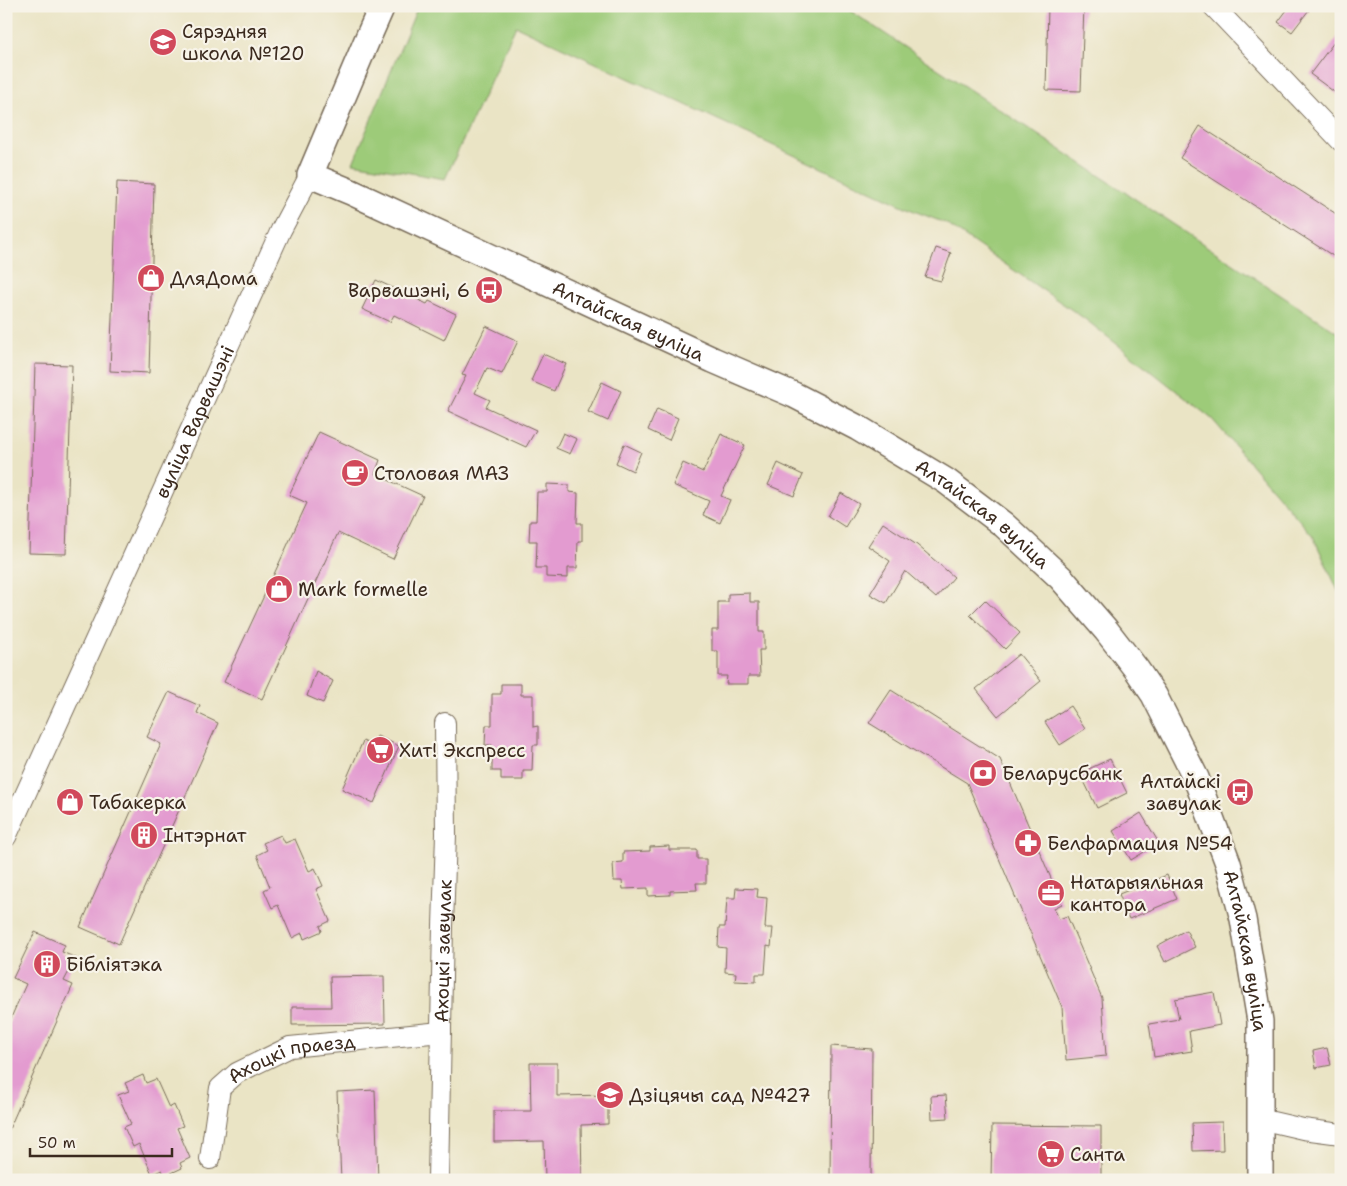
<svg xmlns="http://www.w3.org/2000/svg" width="1347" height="1186" font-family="'Shantell Sans',sans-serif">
	<rect width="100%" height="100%" fill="#f7f3e8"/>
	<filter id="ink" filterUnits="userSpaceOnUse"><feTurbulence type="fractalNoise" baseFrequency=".02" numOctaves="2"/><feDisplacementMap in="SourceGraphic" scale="10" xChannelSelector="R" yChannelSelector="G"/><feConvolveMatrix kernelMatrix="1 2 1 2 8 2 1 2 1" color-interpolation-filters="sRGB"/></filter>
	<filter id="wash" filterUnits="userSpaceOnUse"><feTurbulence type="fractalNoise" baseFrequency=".0096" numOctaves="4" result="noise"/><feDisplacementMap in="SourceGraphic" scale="20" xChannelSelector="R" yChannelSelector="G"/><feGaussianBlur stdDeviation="1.12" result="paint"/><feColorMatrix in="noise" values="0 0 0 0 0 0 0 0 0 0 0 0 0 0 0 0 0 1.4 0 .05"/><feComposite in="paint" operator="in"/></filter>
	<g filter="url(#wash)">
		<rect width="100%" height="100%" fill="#eae4c5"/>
		<!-- green -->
		<path fill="#9dcb79" stroke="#6c7a4c" d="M418,6h425l498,329v262l-28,-61 -101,-117 -127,-100 -140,-96 -31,-12 -398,-185 -71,153 -92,-16z"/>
		<g id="blocks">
			<!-- building -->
			<path fill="#e39bd0" d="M1048,6h36l-3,85 -35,-1z
				M1290,6h22l-20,26 -14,-10z
				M1341,33v64l-31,-23z
				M1200,126l141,91v44l-161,-103z
				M117,182l37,2 -5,189 -39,-2z
				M936,248l15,5 -10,28 -16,-4z
				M376,280l51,24 2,-3 27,13 -12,26 -50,-25 -4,7 -28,-13z
				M486,326l32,15 -16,33 -15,-6 -12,25 15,7 -4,7 50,23 -10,17 -78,-36 18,-35 -4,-1z
				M543,354l23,10 -12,27 -23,-10z
				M35,364l37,1 -6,189 -37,-1z
				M602,382l19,9 -13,30 -20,-9z
				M657,409l21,9 -9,22 -21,-10z
				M319,432l61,28 -5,14 48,22 -30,63 -55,-26 -76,166 -38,-17 83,-179 -18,-8z
				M563,433l14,6 -7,15 -14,-6z
				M721,434l24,11 -24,51 9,4 -10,23 -17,-8 6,-14 -36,-16 10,-22 20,9z
				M624,444l17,8 -8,19 -17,-8z
				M778,463l25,12 -9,21 -26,-11z
				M547,484l22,1v7l9,1 -1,30h5v18h-4l-1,27h-9v10l-22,-1v-9h-10l1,-27h-8l1,-20h6l1,-29h10z
				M841,493l18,11 -14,23 -17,-11z
				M883,523l34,22 37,32 -18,21 -31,-27 -19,32 -16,-9 20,-33 -22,-15z
				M750,593v9h9v30h5v18h-5l1,26h-12v8h-22l1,-8h-9v-25h-6v-21h6v-28h10v-8z
				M985,600l35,33 -15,16 -35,-34z
				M1019,654l22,27 -43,35 -22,-27z
				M316,671l17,10 -10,22 -16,-7z
				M501,684h20v11h12v32l5,-1v19h-5l-1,26h-9v9h-22v-9h-9v-26h-7l1,-20h6v-31h9z
				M891,690l109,69 62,145 -8,4 5,11 8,-3 35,82 4,58 -40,4 -4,-53 -95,-224 -98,-60z
				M169,692l31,14 -3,7 21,10 -99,221 -39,-17 81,-183 -14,-7z
				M1070,706l15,23 -25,16 -15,-23z
				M377,736l22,10 -25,57 -32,-14 21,-48 10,5z
				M1110,759l17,34 -30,15 -17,-35z
				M1141,813l18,30 -28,17 -18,-29z
				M281,835l4,8 10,-4 14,32 6,-3 8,18 -7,3 14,32 -10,5 2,5 -18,8 -2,-6 -10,5 -14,-33 -6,3 -8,-18 6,-3 -13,-32 10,-5 -4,-7z
				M669,846v4h28v9h9v24h-10l1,7 -27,1v4l-22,1v-8l-25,1 -1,-8h-8l-1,-18 10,-1v-10l27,-1v-4z
				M1167,875l10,24 -48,20 -10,-25z
				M736,888l22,1 -1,8 10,1 -2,30h8l-2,19 -4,-1 -2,28h-9v8l-21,-1 1,-8 -11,-1 1,-24 -8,-1 1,-20h6l2,-29h8z
				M1186,930l9,17 -30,15 -8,-16z
				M35,932l30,13 -3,7 14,6 -12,23 9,4 -67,151v-107l20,-45 -13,-6z
				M384,976l1,48 -93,1v-18h39l-1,-30z
				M1214,992l6,33 -31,6 3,20 -38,6 -5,-33 30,-5 -4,-20z
				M831,1046l41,3 -1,131h-41z
				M1327,1048l4,17 -15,3 -3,-17z
				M530,1063h27v33l51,-1v29l-27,1 1,55h-37l-1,-39 -50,1v-31h37z
				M143,1075l3,8 10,-4 13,29 5,-3 9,21 -6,2 13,30 -10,5 2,5 -17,8 -3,-6 -10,4 -13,-30 -6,3 -9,-20 7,-3 -13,-29 11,-4 -4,-8z
				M375,1090l3,90h-37l-4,-88z
				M946,1095l2,23 -16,1 -1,-23z
				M1222,1122l1,28 -30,1 -1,-28z
				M992,1125l109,1v54h-110z"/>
		</g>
	</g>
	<g filter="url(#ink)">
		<use href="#blocks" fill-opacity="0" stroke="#786b58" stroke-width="1"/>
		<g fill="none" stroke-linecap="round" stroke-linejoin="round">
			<!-- minor casing -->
			<g stroke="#786b58" stroke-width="22">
				<g id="minor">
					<path d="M1213,6l128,135"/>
					<path id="s1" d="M6,837l275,-607 29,-55"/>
					<path d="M1260,1119l43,10 38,5"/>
					<path id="s2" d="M210,1159l10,-71 17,-15 53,-26 151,-15"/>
					<path id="s3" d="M438,1180l5,-254 3,-92 -1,-111"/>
				</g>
			</g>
			<!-- major casing -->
			<g stroke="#786b58" stroke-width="28">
				<g id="major">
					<path id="s4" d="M382,6l-15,34 -57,135 41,17 362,168 81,35 64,33 88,53 58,44 57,53 45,52 31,40 17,25 42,83 32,85 15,56 17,102v159"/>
				</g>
			</g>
			<!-- minor -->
			<use href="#minor" stroke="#fff" stroke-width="20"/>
			<!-- major -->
			<use href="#major" stroke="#fff" stroke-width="25"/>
		</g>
	</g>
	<!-- icons -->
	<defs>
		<g id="school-disc" transform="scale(1.4375)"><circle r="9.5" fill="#d1495b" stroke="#f7f3e8"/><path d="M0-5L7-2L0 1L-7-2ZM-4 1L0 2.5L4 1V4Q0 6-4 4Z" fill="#fff"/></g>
		<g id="shop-disc" transform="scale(1.4375)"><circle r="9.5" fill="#d1495b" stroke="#f7f3e8"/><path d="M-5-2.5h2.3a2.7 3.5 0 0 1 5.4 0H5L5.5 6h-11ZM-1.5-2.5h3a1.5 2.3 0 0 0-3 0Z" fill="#fff"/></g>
		<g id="bus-disc" transform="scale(1.4375)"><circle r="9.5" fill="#d1495b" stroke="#f7f3e8"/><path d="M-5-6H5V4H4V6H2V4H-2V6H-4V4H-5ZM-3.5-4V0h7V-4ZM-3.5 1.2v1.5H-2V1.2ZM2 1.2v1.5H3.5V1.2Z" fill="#fff"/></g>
		<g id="cafe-disc" transform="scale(1.4375)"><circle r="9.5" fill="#d1495b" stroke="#f7f3e8"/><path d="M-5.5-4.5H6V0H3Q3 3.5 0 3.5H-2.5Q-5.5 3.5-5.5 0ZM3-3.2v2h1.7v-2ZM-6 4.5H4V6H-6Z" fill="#fff"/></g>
		<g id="supermarket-disc" transform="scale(1.4375)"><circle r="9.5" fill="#d1495b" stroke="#f7f3e8"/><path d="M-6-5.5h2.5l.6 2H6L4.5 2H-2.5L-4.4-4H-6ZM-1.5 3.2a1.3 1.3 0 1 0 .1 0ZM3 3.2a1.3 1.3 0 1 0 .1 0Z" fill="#fff"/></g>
		<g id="bank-disc" transform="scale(1.4375)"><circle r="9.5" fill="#d1495b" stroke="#f7f3e8"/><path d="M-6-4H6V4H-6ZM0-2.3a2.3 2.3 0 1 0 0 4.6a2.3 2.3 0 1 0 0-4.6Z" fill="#fff"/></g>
		<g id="building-disc" transform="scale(1.4375)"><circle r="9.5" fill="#d1495b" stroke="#f7f3e8"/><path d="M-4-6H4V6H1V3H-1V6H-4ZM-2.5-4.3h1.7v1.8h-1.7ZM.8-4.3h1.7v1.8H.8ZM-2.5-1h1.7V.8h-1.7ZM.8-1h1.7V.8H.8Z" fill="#fff"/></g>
		<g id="pharmacy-disc" transform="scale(1.4375)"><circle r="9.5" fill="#d1495b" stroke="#f7f3e8"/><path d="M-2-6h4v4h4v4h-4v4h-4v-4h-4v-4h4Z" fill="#fff"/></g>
		<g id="office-disc" transform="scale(1.4375)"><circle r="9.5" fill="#d1495b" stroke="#f7f3e8"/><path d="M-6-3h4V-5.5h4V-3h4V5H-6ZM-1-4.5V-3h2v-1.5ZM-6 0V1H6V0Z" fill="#fff"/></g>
	</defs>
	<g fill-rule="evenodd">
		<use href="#school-disc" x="163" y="42"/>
		<use href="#shop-disc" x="151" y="278"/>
		<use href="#bus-disc" x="489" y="290"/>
		<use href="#cafe-disc" x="355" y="473"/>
		<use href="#shop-disc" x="279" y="589"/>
		<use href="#supermarket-disc" x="380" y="750"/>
		<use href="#bank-disc" x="983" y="773"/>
		<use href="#bus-disc" x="1240" y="792"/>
		<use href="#shop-disc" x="70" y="802"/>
		<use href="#building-disc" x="144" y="835"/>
		<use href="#pharmacy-disc" x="1028" y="843"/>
		<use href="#office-disc" x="1051" y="893"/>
		<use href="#building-disc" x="47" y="964"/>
		<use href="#school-disc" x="610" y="1095"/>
		<use href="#supermarket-disc" x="1051" y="1154"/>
	</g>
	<g text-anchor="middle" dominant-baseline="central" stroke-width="4.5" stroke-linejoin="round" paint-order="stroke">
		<!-- poi labels -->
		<g font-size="19" fill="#3b2a1e" stroke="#f7f3e8" text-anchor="start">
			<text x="182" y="31">Сярэдняя<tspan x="182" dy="22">школа №120</tspan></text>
			<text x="170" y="278">ДляДома</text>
			<text x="470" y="290" text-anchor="end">Варвашэні, 6</text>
			<text x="374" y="473">Столовая МАЗ</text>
			<text x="298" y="589">Mark formelle</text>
			<text x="399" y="750">Хит! Экспресс</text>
			<text x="1002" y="773">Беларусбанк</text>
			<text x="1221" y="781" text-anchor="end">Алтайскі<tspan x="1221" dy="22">завулак</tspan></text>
			<text x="89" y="802">Табакерка</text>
			<text x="163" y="835">Інтэрнат</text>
			<text x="1047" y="843">Белфармация №54</text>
			<text x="1070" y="882">Натарыяльная<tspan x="1070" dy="22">кантора</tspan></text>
			<text x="66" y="964">Бібліятэка</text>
			<text x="629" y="1095">Дзіцячы сад №427</text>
			<text x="1070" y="1154">Санта</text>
		</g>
		<!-- street labels -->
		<g font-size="19" fill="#3b2a1e" stroke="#f7f3e8">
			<text stroke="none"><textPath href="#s4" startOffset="534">Алтайская вуліца</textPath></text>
			<text stroke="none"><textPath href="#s1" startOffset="456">вуліца Варвашэні</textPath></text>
			<text stroke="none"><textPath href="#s4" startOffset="939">Алтайская вуліца</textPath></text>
			<text stroke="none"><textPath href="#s4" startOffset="1464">Алтайская вуліца</textPath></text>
			<text stroke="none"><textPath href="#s3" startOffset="229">Ахоцкі завулак</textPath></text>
			<text stroke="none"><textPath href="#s2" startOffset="152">Ахоцкі праезд</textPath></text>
		</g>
	</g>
	<!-- margin -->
	<rect width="1347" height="1186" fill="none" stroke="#f7f3e8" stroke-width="25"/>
	<!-- scale -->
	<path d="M30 1148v8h142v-8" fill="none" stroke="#3b2a1e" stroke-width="2.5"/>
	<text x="38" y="1148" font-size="15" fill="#3b2a1e" stroke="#f7f3e8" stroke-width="4" paint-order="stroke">50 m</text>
</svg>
